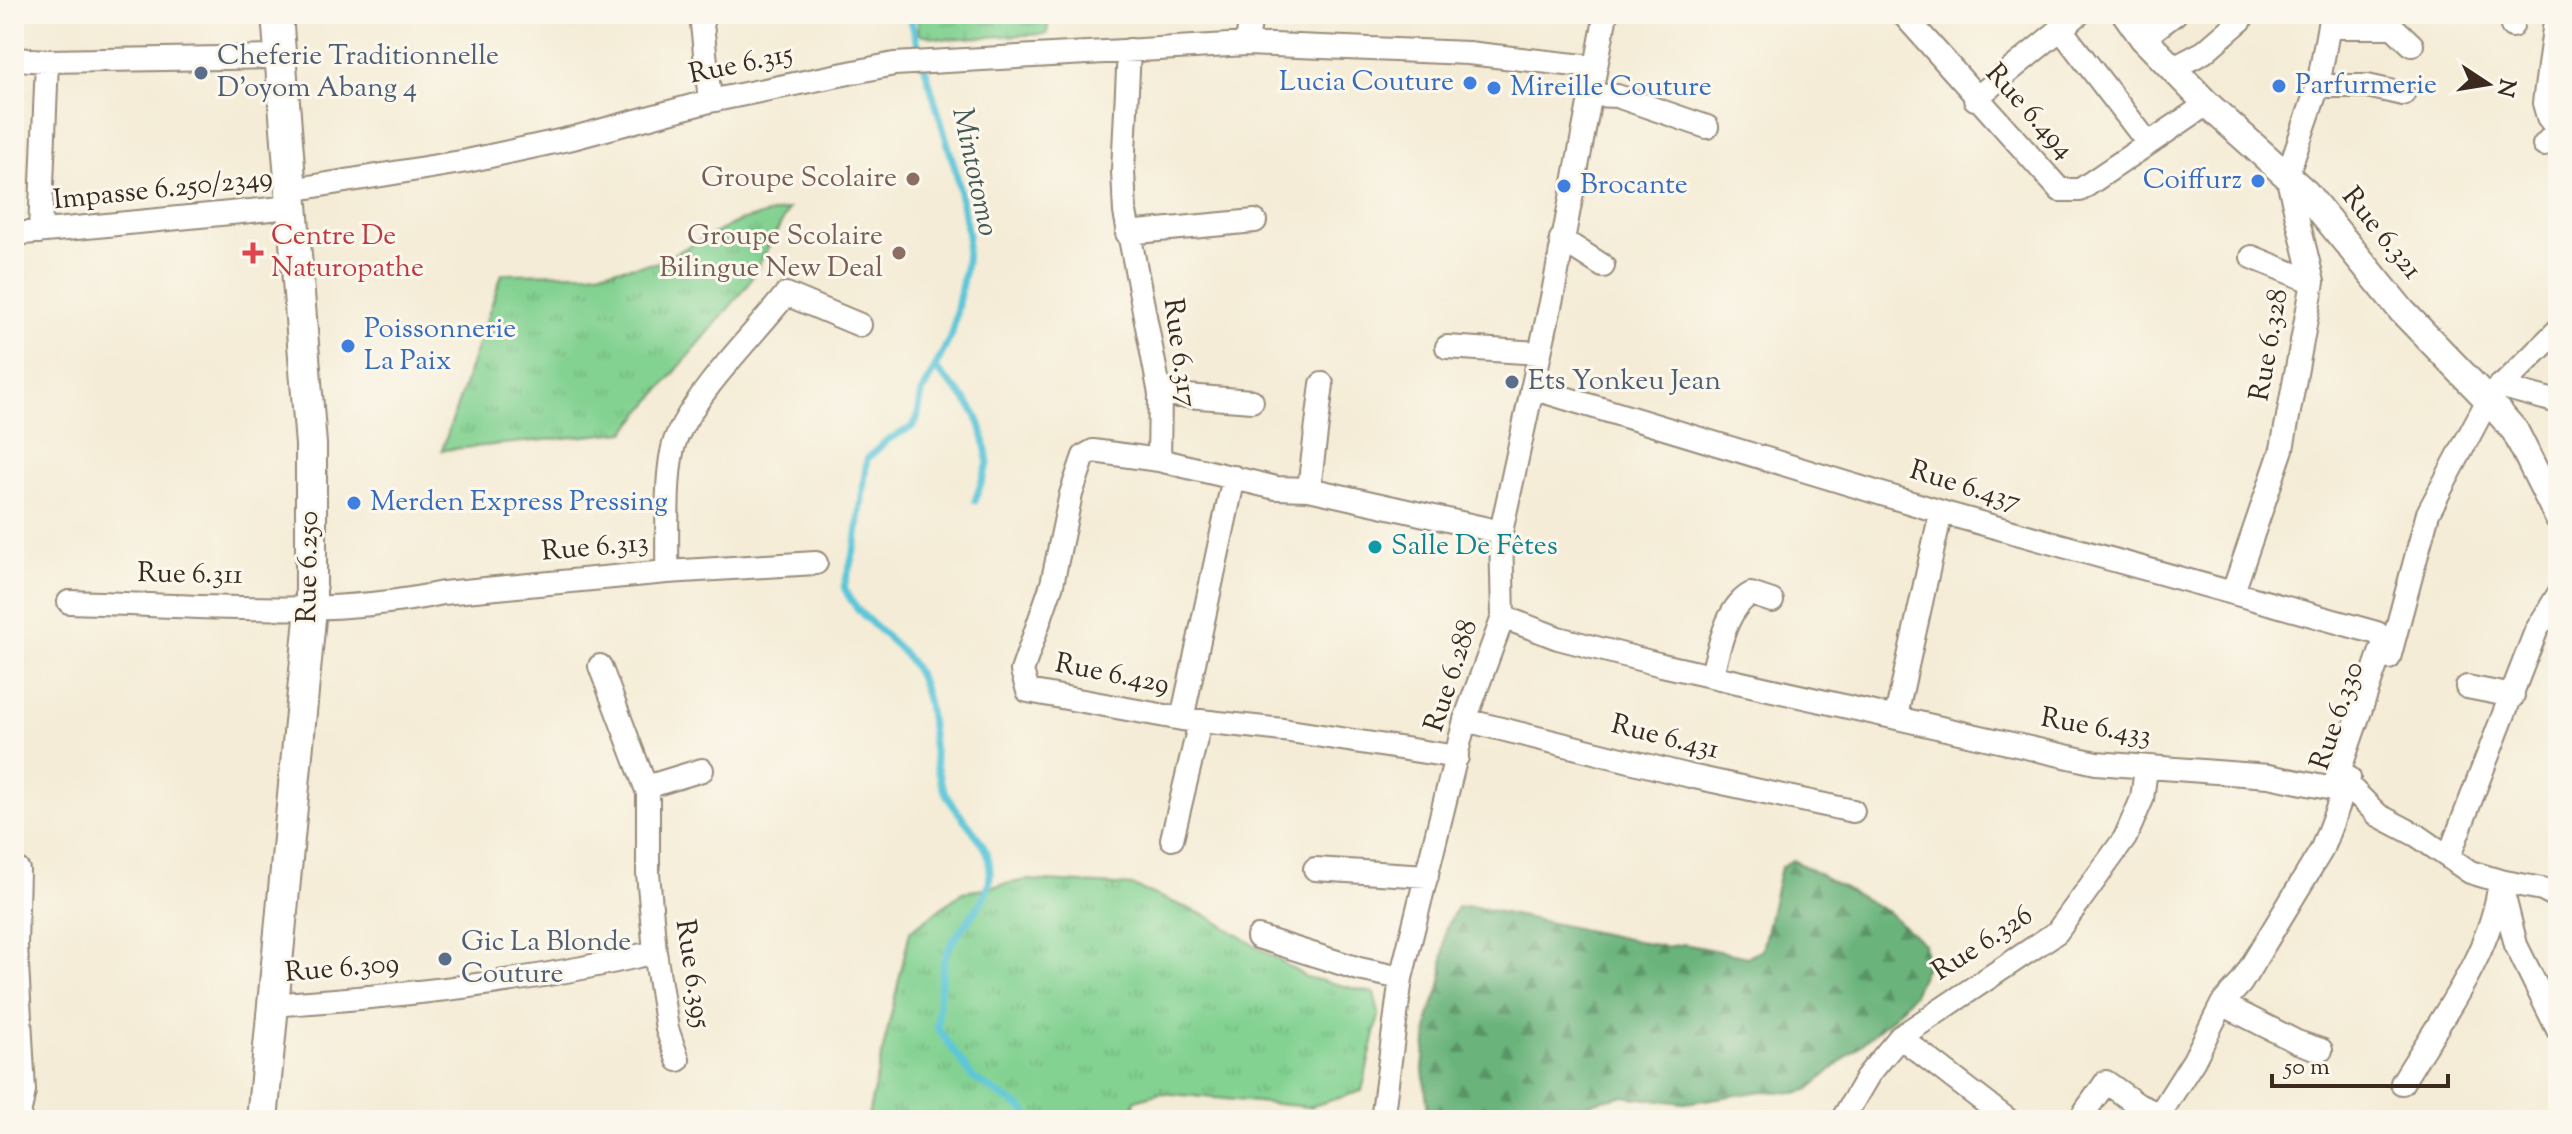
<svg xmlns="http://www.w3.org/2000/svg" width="2572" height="1134" font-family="'Sorts Mill Goudy',serif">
	<defs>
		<pattern id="grass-tufts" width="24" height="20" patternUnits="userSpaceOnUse" patternTransform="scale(2)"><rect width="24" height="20" fill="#83d292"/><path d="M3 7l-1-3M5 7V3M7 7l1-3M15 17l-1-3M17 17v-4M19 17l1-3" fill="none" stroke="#72b47d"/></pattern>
		<pattern id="forest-firs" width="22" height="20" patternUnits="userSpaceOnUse" patternTransform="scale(2)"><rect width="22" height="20" fill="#6ab47c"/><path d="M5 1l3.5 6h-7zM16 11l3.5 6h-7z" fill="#589365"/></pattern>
		<pattern id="wetland-marsh" width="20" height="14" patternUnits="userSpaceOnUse" patternTransform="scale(2)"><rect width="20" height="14" fill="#83d292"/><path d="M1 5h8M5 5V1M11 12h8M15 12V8" fill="none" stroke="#72b47d"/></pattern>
	</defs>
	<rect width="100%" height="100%" fill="#fbf7ec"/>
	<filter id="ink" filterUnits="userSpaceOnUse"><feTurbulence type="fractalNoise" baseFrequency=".0125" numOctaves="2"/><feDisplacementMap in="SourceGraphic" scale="16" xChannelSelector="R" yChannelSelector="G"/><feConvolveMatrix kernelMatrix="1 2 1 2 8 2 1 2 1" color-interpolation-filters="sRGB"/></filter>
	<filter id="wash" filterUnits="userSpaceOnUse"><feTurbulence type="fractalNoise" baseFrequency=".006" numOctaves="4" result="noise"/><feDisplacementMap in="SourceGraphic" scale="32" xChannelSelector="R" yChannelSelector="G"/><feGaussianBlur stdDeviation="1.8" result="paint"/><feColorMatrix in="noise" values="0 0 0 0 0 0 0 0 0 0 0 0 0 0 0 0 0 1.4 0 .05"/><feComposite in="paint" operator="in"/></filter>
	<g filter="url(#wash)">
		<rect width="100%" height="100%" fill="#f4ecd6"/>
		<!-- grass -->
		<path fill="url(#grass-tufts)" stroke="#5f7e58" stroke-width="2" d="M789,209l-42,77 -122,146 -183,18 60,-176 88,-1 66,-10 83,-42z
			M1027,880l106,6 76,31 97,60 68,16 5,22 -17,76 -53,16 -148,-14 -26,7 -4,20h-264l43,-189 53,-39z
			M1638,1112c54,10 108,0 163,8h-207z"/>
		<!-- forest -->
		<path fill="url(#forest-firs)" stroke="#526f4d" stroke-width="2" d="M1793,860l95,52 36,32 3,20 -14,30 -20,23 -85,73 -12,3 -33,-2 -78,12 -64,-7 -57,13 -13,11h-122l-6,-51 6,-53 13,-34 3,-53 12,-22 14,-1 194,41 19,-3 64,13 14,-7 19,-83z"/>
		<!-- wetland -->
		<path fill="url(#wetland-marsh)" stroke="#5f7e58" stroke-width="2" d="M917,14h132l-2,20 -102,5 -26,-5z"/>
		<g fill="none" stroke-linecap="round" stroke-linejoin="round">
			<!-- stream -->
			<path stroke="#5dc6d8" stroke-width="7" d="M909,14l47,158 12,63 -2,28 -14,71 -30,59 -5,26 -5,8 -25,13 -20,19 -11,84 -12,44c14,34 53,51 71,82 23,38 11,83 30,123 14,29 47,47 45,84 -2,28 -30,50 -42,73 -8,16 -9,59 -11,78l36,51 49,30 10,12
				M936,369c37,38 46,42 52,96
				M975,501l12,-35"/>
		</g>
	</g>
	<g filter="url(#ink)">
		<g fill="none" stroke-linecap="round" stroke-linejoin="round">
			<!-- minor casing -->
			<g stroke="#988b7a" stroke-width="26">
				<path id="minor" d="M701,14l9,87
					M1903,14l157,176h20l127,-86
					M2508,14l4,12
					M2556,14l-12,89 4,14 10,13
					M2330,27h63l19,18
					M2060,28l88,115
					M2143,38l32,-24
					M1247,44l4,-30
					M1129,50l-6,121 2,41 35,182 -1,66 117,28 33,1 192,43
					M14,59l33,2 234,-4
					M2172,69l32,-17 37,-32
					M2318,86h49l36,8
					M1592,95l25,1 90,31
					M1975,99l104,-85
					M2544,145l14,-15
					M291,190l176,-29 106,-23 137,-37 184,-37 353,-20 221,9 125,14
					M40,232l7,-171
					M1127,233l128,-12
					M14,234l278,-27
					M1561,239l42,27
					M2252,257l61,25
					M1447,347l92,6
					M2499,386l59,16
					M1532,388l416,126 429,119 5,4 1,8 -50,144
					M1160,394l92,7
					M1159,460l-66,-9 -9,5 -13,38 -19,90 -30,87 6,20 154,28 101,11 174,27
					M1309,489l13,-105
					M667,572l149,-9
					M2233,592l49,-143 31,-167 -26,-106 31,-90 13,-72
					M69,602c123,3 253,17 374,-9l224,-21c1,-34 -3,-108 10,-136 23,-49 75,-99 109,-142l74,31
					M1503,617l55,21 104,27 434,98 173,13 64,13 13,-6 32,32 40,21 52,36 30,9 16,64 42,85
					M2389,658l39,-145 60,-113 70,-70
					M600,666l48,127v80l7,79 12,77 11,31
					M1712,674c7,-25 14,-67 39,-80l21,7
					M2467,687l46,9
					M1896,716l45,-204
					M1182,719l52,-242
					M1465,720l225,56 163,35
					M648,793l5,-8 49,-15
					M1172,839l28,-117
					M2449,856l87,-225 22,-36
					M1315,869l112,7
					M18,870l-2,76 8,145 -6,29
					M1258,937l101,32 42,9
					M2222,1004l75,38 24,8
					M270,1005c129,-9 260,-22 385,-53
					M2402,1083c37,-62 90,-129 98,-202l42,8 16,8
					M1382,1120l19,-142 64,-258 38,-103 -2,-85 52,-239 53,-279
					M1842,1120l27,-46 31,-37
					M2008,1120l-108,-83 157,-105 68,-94 17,-39 4,-30
					M2079,1120l27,-38 32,23 21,9
					M2156,1120l38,-60 28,-56 19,-21 80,-132 28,-73"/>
			</g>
			<!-- tertiary casing -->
			<g stroke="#988b7a" stroke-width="30">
				<path id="tertiary" d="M2126,14l17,24 64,66 99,89 96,118 86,89 27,31 43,86"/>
			</g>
			<!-- secondary casing -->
			<g stroke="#988b7a" stroke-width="34">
				<path id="secondary" d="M262,1120l49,-512v-163l-34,-431"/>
			</g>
			<!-- minor -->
			<use href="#minor" stroke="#fff" stroke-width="22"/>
			<!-- tertiary -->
			<use href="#tertiary" stroke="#fff" stroke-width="26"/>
			<!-- secondary -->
			<use href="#secondary" stroke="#fff" stroke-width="30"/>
		</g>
	</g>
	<!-- markers -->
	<g fill="#5c6f8a" stroke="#fbf7ec" stroke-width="3">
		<circle cx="201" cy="73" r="8"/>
		<circle cx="1512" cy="382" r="8"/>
		<circle cx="445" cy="959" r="8"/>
	</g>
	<g fill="#3f7fe0" stroke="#fbf7ec" stroke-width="3">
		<circle cx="1470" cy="83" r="8"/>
		<circle cx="2279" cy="86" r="8"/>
		<circle cx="1494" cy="88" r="8"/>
		<circle cx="2258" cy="181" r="8"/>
		<circle cx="1564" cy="186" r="8"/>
		<circle cx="348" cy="346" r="8"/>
		<circle cx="354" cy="503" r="8"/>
	</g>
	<g fill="#8d6e63" stroke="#fbf7ec" stroke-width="3">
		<circle cx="913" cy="179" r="8"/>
		<circle cx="899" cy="253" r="8"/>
	</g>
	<path fill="#e0444e" stroke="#fbf7ec" stroke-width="3" d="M249 241h8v8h8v8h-8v8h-8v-8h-8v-8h8z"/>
	<circle fill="#0f9aa8" stroke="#fbf7ec" stroke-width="3" cx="1375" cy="547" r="8"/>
	<g text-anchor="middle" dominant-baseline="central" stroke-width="6" stroke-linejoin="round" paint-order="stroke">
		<!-- service labels -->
		<g font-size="28" fill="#4e5e75" stroke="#fbf7ec" text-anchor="start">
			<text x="217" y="57">Cheferie Traditionnelle<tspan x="217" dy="32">D'oyom Abang 4</tspan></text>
			<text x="1528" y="382">Ets Yonkeu Jean</text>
			<text x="461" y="943">Gic La Blonde<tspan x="461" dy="32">Couture</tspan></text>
		</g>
		<!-- street labels -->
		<g font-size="28" fill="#3b2a1e" stroke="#fbf7ec">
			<text transform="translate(741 65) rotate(-12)">Rue 6.315</text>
			<text transform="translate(2029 112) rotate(48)">Rue 6.494</text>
			<text transform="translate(163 190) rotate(-6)">Impasse 6.250/2349</text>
			<text transform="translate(2381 234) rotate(51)">Rue 6.321</text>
			<text transform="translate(2270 345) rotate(-80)">Rue 6.328</text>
			<text transform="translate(1179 353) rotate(82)">Rue 6.317</text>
			<text transform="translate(1965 487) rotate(17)">Rue 6.437</text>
			<text transform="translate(595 548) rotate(-5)">Rue 6.313</text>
			<text transform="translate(309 567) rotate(-89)">Rue 6.250</text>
			<text transform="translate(190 575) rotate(1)">Rue 6.311</text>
			<text transform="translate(1112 675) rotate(11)">Rue 6.429</text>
			<text transform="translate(1452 676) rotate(-72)">Rue 6.288</text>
			<text transform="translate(2338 716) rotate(-71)">Rue 6.330</text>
			<text transform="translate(2096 728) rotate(10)">Rue 6.433</text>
			<text transform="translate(1665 738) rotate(14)">Rue 6.431</text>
			<text transform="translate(1983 944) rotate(-33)">Rue 6.326</text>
			<text transform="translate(342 969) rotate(-5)">Rue 6.309</text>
			<text transform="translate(692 974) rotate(81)">Rue 6.395</text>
		</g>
		<!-- shop labels -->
		<g font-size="28" fill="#366cbe" stroke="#fbf7ec" text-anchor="start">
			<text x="1454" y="83" text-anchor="end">Lucia Couture</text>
			<text x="2295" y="86">Parfurmerie</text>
			<text x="1510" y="88">Mireille Couture</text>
			<text x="2242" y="181" text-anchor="end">Coiffurz</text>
			<text x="1580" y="186">Brocante</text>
			<text x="364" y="330">Poissonnerie<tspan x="364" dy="32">La Paix</tspan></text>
			<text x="370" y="503">Merden Express Pressing</text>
		</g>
		<!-- education labels -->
		<g font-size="28" fill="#785e54" stroke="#fbf7ec" text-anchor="end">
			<text x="897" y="179">Groupe Scolaire</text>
			<text x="883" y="237">Groupe Scolaire<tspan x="883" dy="32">Bilingue New Deal</tspan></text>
		</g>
		<!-- health labels -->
		<g font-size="28" fill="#be3a42" stroke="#fbf7ec" text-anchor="start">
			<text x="271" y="237">Centre De<tspan x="271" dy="32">Naturopathe</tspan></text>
		</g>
		<!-- culture labels -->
		<g font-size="28" fill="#0d838f" stroke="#fbf7ec" text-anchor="start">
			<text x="1391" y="547">Salle De Fêtes</text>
		</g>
		<!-- water labels -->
		<g font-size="30" font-style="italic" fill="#455956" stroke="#fbf7ec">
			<text transform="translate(974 172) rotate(78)">Mintotomo</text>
		</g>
	</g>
	<!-- margin -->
	<rect width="2572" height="1134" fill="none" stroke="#fbf7ec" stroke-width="48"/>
	<!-- north arrow -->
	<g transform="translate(2488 84) rotate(102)" stroke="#fbf7ec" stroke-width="6" paint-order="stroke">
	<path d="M0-6L14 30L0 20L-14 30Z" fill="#3b2a1e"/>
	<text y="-12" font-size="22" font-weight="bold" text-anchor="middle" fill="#3b2a1e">N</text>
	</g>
	<!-- scale -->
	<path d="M2272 1074v12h176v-12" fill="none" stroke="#3b2a1e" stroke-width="4"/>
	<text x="2284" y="1074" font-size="24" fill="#3b2a1e" stroke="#fbf7ec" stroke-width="6" paint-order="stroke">50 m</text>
</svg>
